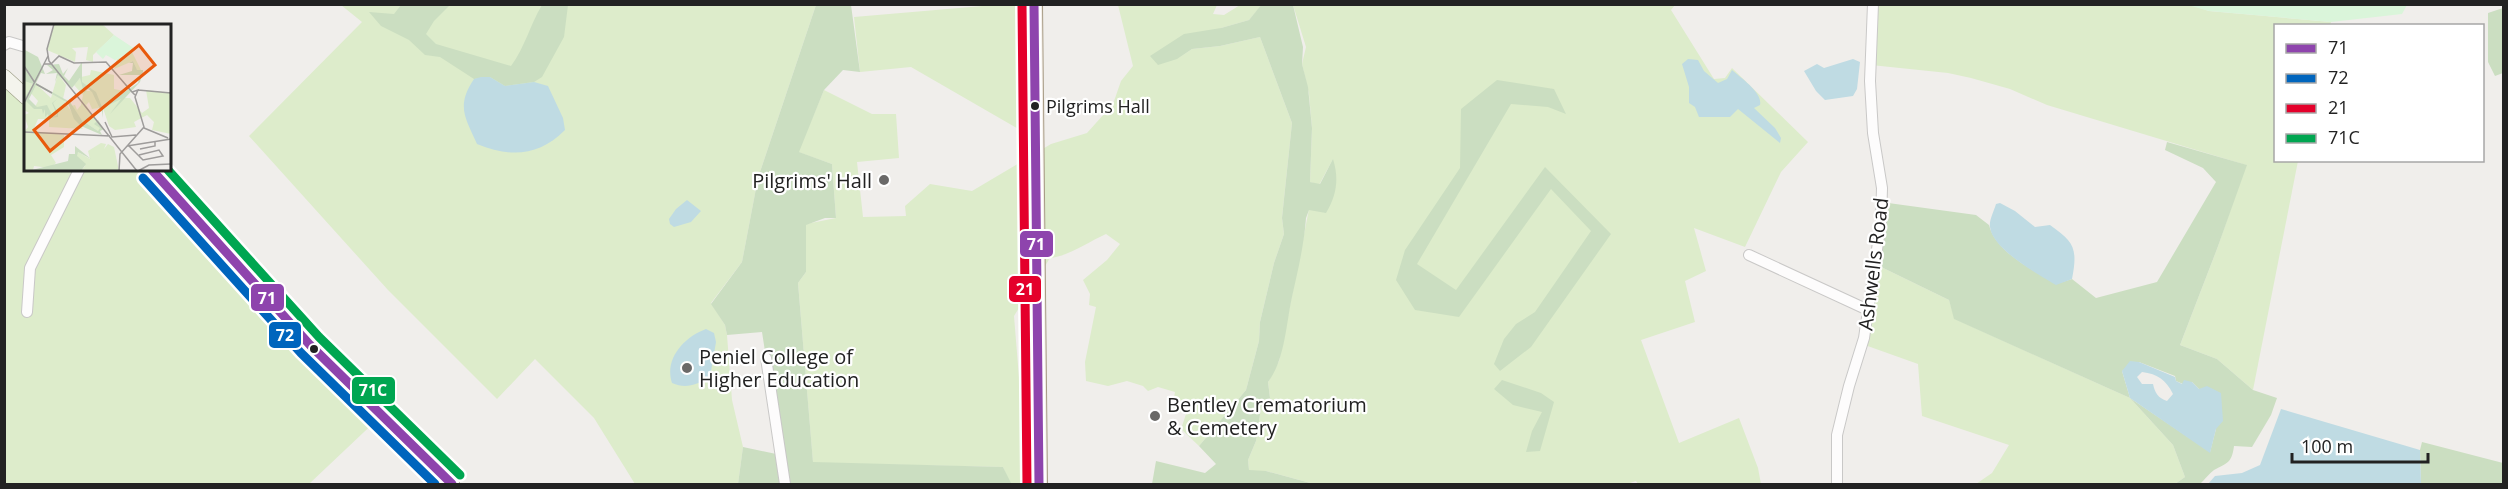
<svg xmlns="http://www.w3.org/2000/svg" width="2508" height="489" font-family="'Open Sans',sans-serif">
	<rect width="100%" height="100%" fill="#f0eeeb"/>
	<!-- grass -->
	<path fill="#ddeccb" d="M2188,4l21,7 122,11 -1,3 -54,1v134l22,1 -45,229 -36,-31 -37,-14 37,-96 29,-84 -199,-60 -37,-16 -39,-11 -23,-5 -77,-8 2,-60z
		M341,5h475l-58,173 -16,84 -31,41 14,22 2,10 5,65 11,47 -5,37h-103l-41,-66 -59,-59 -38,40 -109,-109 -139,-154 113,-114z
		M994,5h24l2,125 -109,-63 -51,5 -6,-55z
		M1118,5h99l-4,9 11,1 16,-10h22l-13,15 -28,8 -44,31 15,-10 28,-3 40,-9 32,86 -10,95 2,16 -10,29 -14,59 -1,19 -13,49 -47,56 -18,-17 5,-15 -14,-6 3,-16 -17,-5 -10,4 -5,-5 -16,-5 -19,5 -22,-5 -1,-19 11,-55 -7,-2 1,-11 -7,-14 24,-20 13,-16 -14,-10c-18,8 -37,22 -56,24l-36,58 10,123v45h-16h2l-7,-17 -190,-4 -15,-180 8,-11v-48l30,-6 -4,-54 -34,-12 26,-62 48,24h24l3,44 -42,4 6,55 43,-1 -1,-10 25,-22 42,7 79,-47 36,-11 26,-29 8,-23 12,-15z
		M1293,5h382l-4,5 43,69 11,-1 7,-10 76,74 -27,30 -36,75 -51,-19 12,43 -21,10 10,41 -54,18 38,103 60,-25 19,50 3,16h-123l-2,-3 -9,3h-313l-48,-13h-17l-1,-11 8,-19 5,-33 9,-10 -2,-16 11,-21 30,-152 24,-50 -14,26 -9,-3 2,-54 -3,-34 -7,-30 4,-17z
		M4,72l21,18 1,80h126l230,245 -73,69h-304z
		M1875,264l74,36 6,19 175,79 43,47 12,32 -10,7h-199l16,-11 17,-28 -87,-29 -4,-52 -56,-20z"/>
	<!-- forest -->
	<path fill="#cbdec1" d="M1262,4l31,1 10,42 -1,17 6,23 4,41 -2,54 10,2 13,-25c6,19 4,36 -7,54l-17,-3 -3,8c-2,27 -8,52 -14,79 -6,27 -7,63 -24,85l2,16 -9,10 -5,33 -8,19 1,10 17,1 48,13h-162l4,-23 49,12 11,-9 -17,-18 47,-56 13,-49 1,-19 14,-59 10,-29 -2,-16 10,-95 -32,-86 -40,9 -28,3 -15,10 -19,6 -8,-9 34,-22 37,-6 28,-8z
		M401,5h49l-16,16 -8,13 10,10 75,22c14,-19 19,-41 31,-61h26l-4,32 -22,40 -8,5 -29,4 -15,-9 -16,2 -34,-22 -15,-2 -16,-15 -28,-14 -12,-14 25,2z
		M816,5h35l9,67 -17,-2 -19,20 -25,62 33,12 4,54h-11l-19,7v47l-8,11 15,179 190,5 8,16 -273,1 5,-37 38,8 -19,-123 -35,3 -2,-10 -14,-21 31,-42 16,-84z
		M2503,8v65l-8,3 -7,-14v-49z
		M1497,80l57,9 12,25 -18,-7 -37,-3 -94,160 39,26 89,-123 66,67 -80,113 -31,24 -6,-7 10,-25 12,-15 19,-12 56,-81 -40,-42 -92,128 -44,-7 -19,-30 9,-30 55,-82 1,-59z
		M2167,142l80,23 -30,84 -37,96 37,14 36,31 24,8 -6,17 -19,32 -18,-1c-2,16 -6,17 -20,24 -5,4 -10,10 -14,14h-25l10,-7 -12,-32 -43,-47 80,54 6,-23 -17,-40 -7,-7 -9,2 -7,-3 -1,-5 -36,-14 -17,9 8,27 -176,-79 -5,-19 -74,-36 6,-62 95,13 13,10c7,28 45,45 67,59l16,-5 24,19 61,-16 59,-100 -13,-14 -38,-18z
		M1502,380l39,13 13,9 -14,49 -14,1 6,-21 10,-19 -29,-7 -19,-16z
		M2422,442l81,21v21h-82l-1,-34z"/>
	<!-- park -->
	<path fill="#daf5da" d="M2188,5h219l-5,9 -71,8 -122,-11z"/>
	<!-- water -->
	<path fill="#bfdbe3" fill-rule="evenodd" d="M1688,59l10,1 6,11 14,12 9,-4 5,-9c9,8 31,23 28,35l-6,3 21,20 6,10 -1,5 -42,-34 -8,8h-31l-4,-10 -6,-4v-16l-7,-23z
		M1853,59l7,3 -3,27 -4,7 -28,4 -9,-9 -12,-20 13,-7 7,4z
		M481,77h9l15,9 29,-4 14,4 15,32 2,12c-26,26 -54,28 -88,14 -12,-27 -21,-38 -3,-65z
		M687,200l14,11 -10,11 -17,5 -4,-3 -1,-5 7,-10z
		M2000,203l15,8 20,16 15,-2c24,17 28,23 22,54l-16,6c-17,-10 -64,-36 -66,-58 -1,-7 4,-16 6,-23z
		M706,329l8,4 2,9 -6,35c-14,8 -24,12 -38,6 -8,-24 12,-46 34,-54z
		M2130,361l9,1 36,15 1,4 6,3 2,-4 8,2 7,7 8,-3 14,7 2,28 -7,8 -6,24 -80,-55 -8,-27zM2142,372c16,2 24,8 31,22l-6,7c-9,-3 -12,-8 -14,-17h-11l-5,-7z
		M2281,409l139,41 1,34h-213l7,-8 27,-3 18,-8z"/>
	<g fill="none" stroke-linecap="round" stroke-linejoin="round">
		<!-- street casing -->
		<g stroke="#c9c8c7" stroke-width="12">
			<path id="street" d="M4,45l5,-3 17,5
				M1749,255l119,55
				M27,312l3,-44 49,-98
				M766,358l19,126
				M1837,484v-49l12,-49 15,-48 17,-116 1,-34 -9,-55 -3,-52 3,-77"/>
		</g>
		<!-- secondary casing -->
		<g stroke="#999a82" stroke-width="16">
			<path id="secondary" d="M4,77l22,20
				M152,170l158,175 142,139"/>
		</g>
		<!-- primary casing -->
		<g stroke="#a79c86" stroke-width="18">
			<path id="primary" d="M1034,4l5,480"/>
		</g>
		<!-- street -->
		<use href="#street" stroke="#fdfcfc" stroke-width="10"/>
		<!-- secondary -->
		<use href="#secondary" stroke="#f4f4ed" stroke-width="15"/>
		<!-- primary -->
		<use href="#primary" stroke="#f3ede7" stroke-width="16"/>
		<!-- bus-1 casing -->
		<g stroke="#fff" stroke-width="14">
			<path id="bus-1" d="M1034,4l5,480
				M152,170l158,175 142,139"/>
		</g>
		<!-- bus-2 casing -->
		<g stroke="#fff" stroke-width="14">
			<path id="bus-2" d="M143,178l158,175 134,131"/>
		</g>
		<!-- bus-3 casing -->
		<g stroke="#fff" stroke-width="14">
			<path id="bus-3" d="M1022,4l5,480"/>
		</g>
		<!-- bus-4 casing -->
		<g stroke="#fff" stroke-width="14">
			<path id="bus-4" d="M168,170l151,167 141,138"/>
		</g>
		<!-- bus-1 -->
		<use href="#bus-1" stroke="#8e44ad" stroke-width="9"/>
		<!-- bus-2 -->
		<use href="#bus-2" stroke="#0065bd" stroke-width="9"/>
		<!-- bus-3 -->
		<use href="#bus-3" stroke="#e4002b" stroke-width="9"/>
		<!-- bus-4 -->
		<use href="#bus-4" stroke="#00a651" stroke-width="9"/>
	</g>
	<!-- markers -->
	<g fill="#222" stroke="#fff" stroke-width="2">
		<circle cx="1035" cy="106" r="5"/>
		<circle cx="314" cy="349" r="5"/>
	</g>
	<g fill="#6a6968" stroke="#fff" stroke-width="2">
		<circle cx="884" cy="180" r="6"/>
		<circle cx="687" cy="368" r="6"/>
		<circle cx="1155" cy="416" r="6"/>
	</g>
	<g text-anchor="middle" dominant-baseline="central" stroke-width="4.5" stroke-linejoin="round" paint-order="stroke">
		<!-- bus labels -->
		<g font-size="18" fill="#222" stroke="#fff" text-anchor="start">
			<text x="1046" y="106">Pilgrims Hall</text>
		</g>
		<!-- poi labels -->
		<g font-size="20" fill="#222" stroke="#fff" text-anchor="start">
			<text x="872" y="180" text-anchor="end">Pilgrims' Hall</text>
			<text x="699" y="356">Peniel College of<tspan x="699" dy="23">Higher Education</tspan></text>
			<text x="1167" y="404">Bentley Crematorium<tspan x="1167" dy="23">&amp; Cemetery</tspan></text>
		</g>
		<!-- street labels -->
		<g font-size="20" fill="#222" stroke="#fff">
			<text transform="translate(1873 264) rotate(-83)">Ashwells Road</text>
		</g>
	</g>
	<!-- overview -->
	<g transform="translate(24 24)">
		<rect width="147" height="147" fill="#f0eeeb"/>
		<path d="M30,0h48l12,11 -21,20v7l-7,-2 2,-13 -16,1 4,4 -1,10 -28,-12zM108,28l9,18 -4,1 -4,-10 -19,8 3,-10zM67,46l23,5v14l10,2 -22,16 -7,-14 -14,-11 6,5 -3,4h8l7,13v4l-7,1 -3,-7 -3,3 15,23 -3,3 -12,-8 5,-7 -8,6 -12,-16 4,-1 2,5 4,-5 2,-10 -9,-10 7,-8 9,-2zM34,50l8,11 -3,14 20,30 -34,-2v-8h-11l-5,12 31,4v12l-13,8 5,8 -6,5 -16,-2 -1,4 -9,1v-39l4,-5 -4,-12 5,-2 -5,-3v-29l9,3 -5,15 6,10 4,-8 -8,-9 6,-8 15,14zM122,66l25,3v41l-19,-4 2,-8 -7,-7 -13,7 2,5 -21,3 -6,-4 -6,-18 18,-10h9l12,15 7,-5zM77,119l5,1 -2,5 4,-5 6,3 5,24h-38l4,-5 -9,-10 2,-4 12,7 -2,-8z" fill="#ddeccb"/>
		<path d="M1,26l13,7 7,17 -4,-1 -5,10 34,19 13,20 9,-6 -6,7 12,8 2,-3 -6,-4 4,-4 6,9 -4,2 2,4 -21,-9 -7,-7 -6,-16 -32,-18 -7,14 8,8 10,-2 6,12 4,-2 -5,-12 5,-4 -4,4 5,10v4l-9,1 -1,-4 -3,3v-8l-2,5 -1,-5h-8l-10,-10 9,-15 -9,-3zM109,37l4,9h6v2l-3,10 -30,32 11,-15 -18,9v10l-1,-7 -4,2 2,-4 -8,-17 -4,-3 -4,4 -4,-15 -8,10 -14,-13 -3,7 2,-9 -11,1 7,-4 -6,-5 12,-1 4,10 5,-6 -4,8 5,5 13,-19v20l14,10 6,15 36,-24 2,-8h-21l13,-4 1,-8h-4zM51,122l16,13 -13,-7 -1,4 9,8 -5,7h-53l40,-10 1,-7h6z" fill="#cbdec1"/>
		<path d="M90,11l21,14 -20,11 -9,-5 -3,4 -7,-7z" fill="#daf5da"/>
		<path fill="none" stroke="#9e9c9b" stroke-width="1.5" d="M30,0l-7,25 2,12 88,110M20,40h7l8,-8 15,7 32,-1 26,30M0,42l11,17M12,60l16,9M114,66l33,3M0,79l24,-47M81,98l7,15 24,-2M120,104l24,10M0,108l86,4M103,122l44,-7M105,122l14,14 20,-4 -4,-6 -20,5M116,125l15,-3v-4M95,147l1,-17 24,-27 -9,-30 3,-7 -6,2 3,3M114,147l11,-6 22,-1"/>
		<path fill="#e8590c" fill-opacity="0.15" stroke="#e8590c" stroke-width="3" d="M115,21l16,20 -105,86 -16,-21z"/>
		<rect width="147" height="147" fill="none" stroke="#222" stroke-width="3"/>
	</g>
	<g stroke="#fff" stroke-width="2">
		<rect x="1019" y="230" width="35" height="28" rx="6" fill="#8e44ad"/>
		<rect x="1008" y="275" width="34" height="28" rx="6" fill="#e4002b"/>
		<rect x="250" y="283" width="35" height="29" rx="6" fill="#8e44ad"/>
		<rect x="268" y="321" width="34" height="28" rx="6" fill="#0065bd"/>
		<rect x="351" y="376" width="45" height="29" rx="6" fill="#00a651"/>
	</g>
	<g font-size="16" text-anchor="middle" font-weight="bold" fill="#fff">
		<text x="1036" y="250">71</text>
		<text x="1025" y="295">21</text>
		<text x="267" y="304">71</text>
		<text x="285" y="341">72</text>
		<text x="373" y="396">71C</text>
	</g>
	<!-- border -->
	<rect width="2508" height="489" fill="none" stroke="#222222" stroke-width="12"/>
	<!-- legend -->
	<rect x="2274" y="24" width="210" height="138" fill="#ffffff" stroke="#a7a7a7" stroke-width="1.5"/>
	<rect x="2286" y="44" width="30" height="9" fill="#8e44ad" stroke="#a7a7a7" stroke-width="1.5"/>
	<text x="2328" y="54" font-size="18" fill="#222222">71</text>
	<rect x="2286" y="74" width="30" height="9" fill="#0065bd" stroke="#a7a7a7" stroke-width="1.5"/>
	<text x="2328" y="84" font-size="18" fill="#222222">72</text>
	<rect x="2286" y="104" width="30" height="9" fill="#e4002b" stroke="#a7a7a7" stroke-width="1.5"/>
	<text x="2328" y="114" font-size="18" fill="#222222">21</text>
	<rect x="2286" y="134" width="30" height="9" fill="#00a651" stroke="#a7a7a7" stroke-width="1.5"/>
	<text x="2328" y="144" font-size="18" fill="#222222">71C</text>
	<!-- scale -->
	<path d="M2292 453v9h136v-9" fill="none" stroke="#222222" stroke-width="3"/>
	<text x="2301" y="453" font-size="18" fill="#222222" stroke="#ffffff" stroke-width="4.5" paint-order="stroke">100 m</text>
</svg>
